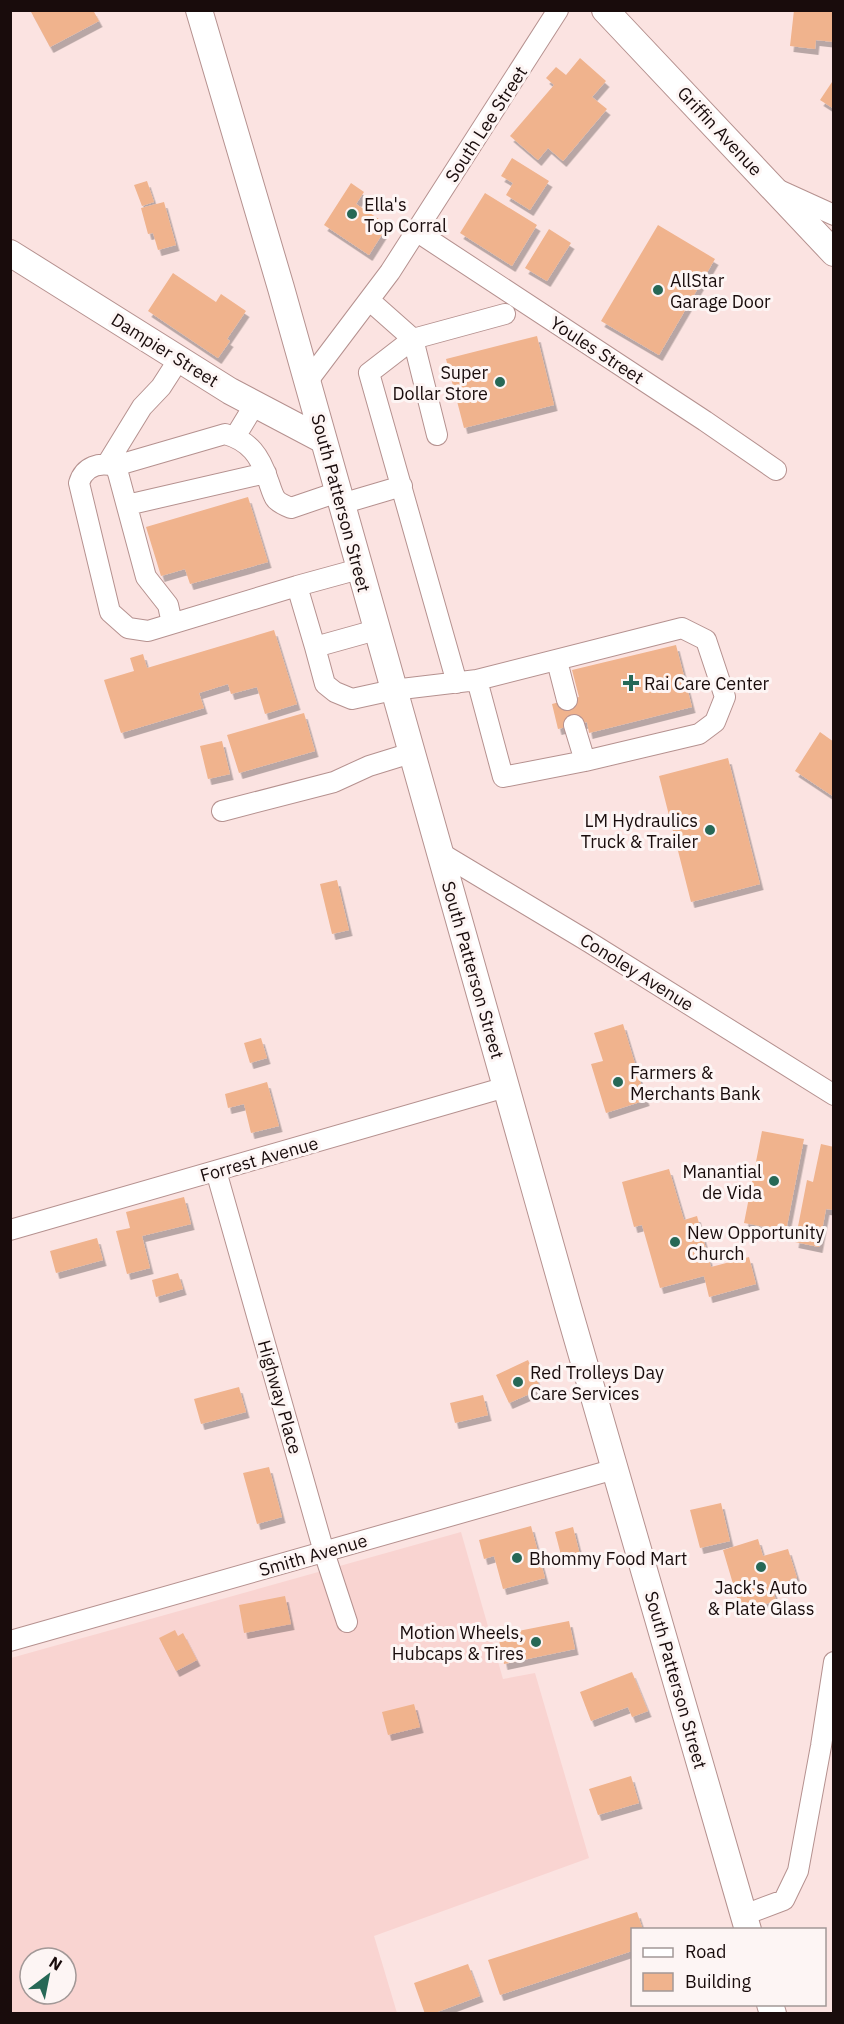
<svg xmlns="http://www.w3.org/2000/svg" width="844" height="2024" font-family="'IBM Plex Sans',sans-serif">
	<defs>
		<filter id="shadow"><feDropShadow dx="3.5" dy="6" stdDeviation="0" flood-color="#0004"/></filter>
	</defs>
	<rect width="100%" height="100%" fill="#fbe3e1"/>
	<!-- built -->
	<path fill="#f9d4d1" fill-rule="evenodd" d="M461,1532l42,147 32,-6 54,185 -215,78 23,77 -386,1v-356zM30,1958h36v36h-36z"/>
	<!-- building -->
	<path fill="#f0b38d" filter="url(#shadow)" d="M30,10h63l6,11 -49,26z
		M794,10h40v32l-18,-2 -1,9 -25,-3z
		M580,58l26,23 -14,16 15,12 -44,52 -15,-13 -10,12 -28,-24 44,-51 -8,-7 10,-11 10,8z
		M834,79v30l-14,-9z
		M512,158l37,23 -19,29 -24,-15 7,-12 -12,-7z
		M147,181l7,21 -12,4 -8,-21z
		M351,183l13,9 -8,12 32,21 -19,30 -45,-30z
		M485,193l52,32 -25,41 -52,-33z
		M164,202l12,43 -18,5 -5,-17 -5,1 -7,-26z
		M658,225l57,34 -56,96 -58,-34z
		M549,229l22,14 -24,38 -22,-13z
		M173,273l43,29 5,-8 25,17 -19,28 3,2 -12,17 -70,-47z
		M537,336l17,69 -90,23 -18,-69z
		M248,497l20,65 -78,22 -5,-15 -24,7 -15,-49z
		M274,630l23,74 -32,10 -8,-27 -26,7 -3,-10 -29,9 5,15 -83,25 -17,-53 30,-9 -4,-13 13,-4 4,14z
		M676,645l16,62 -103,26 -2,-11 -29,7 -6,-25 27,-7 -7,-27z
		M304,713l11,38 -76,22 -12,-38z
		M820,732l14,10v55l-39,-26z
		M222,741l8,33 -22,5 -8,-33z
		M728,758l32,126 -69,18 -32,-126z
		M337,880l12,50 -17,4 -12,-50z
		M623,1024l23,76 -40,13 -15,-49 12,-3 -9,-28z
		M261,1038l6,20 -17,5 -6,-20z
		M267,1082l12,44 -28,7 -7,-29 -16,4 -3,-14z
		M762,1131l42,8 -18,92 -42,-8z
		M821,1144l13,3v63l-8,-1 -7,38 -24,-5 12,-62 6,2z
		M669,1169l15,51 13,-4 14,51 38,-10 7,27 -47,13 -5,-21 -44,12 -18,-63 -8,2 -12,-45z
		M184,1197l7,27 -49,12 8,32 -23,6 -11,-43 14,-3 -4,-16z
		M97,1238l6,22 -47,13 -6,-22z
		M178,1273l5,16 -27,8 -4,-17z
		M528,1360l13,29 -32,14 -13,-28z
		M239,1387l7,25 -45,12 -7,-25z
		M483,1395l5,20 -33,8 -5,-20z
		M269,1467l13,50 -25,7 -14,-51z
		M721,1503l9,38 -30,7 -10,-38z
		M531,1526l14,52 -42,11 -9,-33 -10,3 -5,-19z
		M573,1527l7,28 -18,4 -7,-27z
		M758,1539l5,17 25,-7 9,29 -25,8 4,15 -35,10 -18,-61z
		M285,1596l6,28 -47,9 -5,-28z
		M569,1621l6,28 -71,15 -6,-29z
		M175,1630l3,6 5,-3 14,27 -21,11 -17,-33z
		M632,1672l16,39 -16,6 -4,-10 -37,14 -11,-29z
		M414,1704l6,23 -32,8 -6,-23z
		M631,1776l8,27 -41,12 -9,-26z
		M637,1912l6,18h-11v21l-132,44 -12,-35z
		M468,1964l12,32 -48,18h-7l-11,-31z"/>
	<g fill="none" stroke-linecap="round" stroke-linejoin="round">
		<!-- minor casing -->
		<g stroke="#b5918f" stroke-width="22">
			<path id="minor" d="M779,190l55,25
				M416,231l289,190 71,49
				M369,300l44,39 92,-25
				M307,382l83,-110 168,-262
				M437,435l-24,-96 -44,34 88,310
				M235,437l20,-33
				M107,464l35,-57 19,-20 18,-28
				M115,466l110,-32c25,7 35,22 43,46 2,5 4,13 7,18 3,5 11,8 16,10l47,-16
				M341,504l61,-18
				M127,505l139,-32
				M359,569l-62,17 18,61 61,-17
				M172,623l-4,-18 -22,-28 -28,-104 -3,-7c-16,-4 -31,0 -36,17l31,129 18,16 20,3 149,-45
				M315,647l10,37 10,8 17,7 41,-9 84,-10 26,97 82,-16 114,-27 16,-12 10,-25 -19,-57 -24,-12 -205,52
				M557,661l10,39
				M574,725l11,36
				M222,811l112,-29 35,-16 42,-13
				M439,852l150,90 245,153
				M216,1171l108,381 23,70
				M10,1230l496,-143
				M10,1641l605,-172
				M744,1915l40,-15 14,-29 23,-125 13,-84"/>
		</g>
		<!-- major casing -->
		<g stroke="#b5918f" stroke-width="28">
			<path id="major" d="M199,10l82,278 287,1019 180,623
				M605,10l229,243
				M10,253l220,138 93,49
				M770,2004l3,10"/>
		</g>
		<!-- minor -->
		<use href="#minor" stroke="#fff" stroke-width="20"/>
		<!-- major -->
		<use href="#major" stroke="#fff" stroke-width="26"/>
	</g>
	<!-- markers -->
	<g fill="#276856" stroke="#fdf5f4" stroke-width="2">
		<circle cx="352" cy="214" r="6"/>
		<circle cx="658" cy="290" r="6"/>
		<circle cx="500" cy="382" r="6"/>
		<path d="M628 674h6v6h6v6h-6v6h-6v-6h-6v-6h6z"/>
		<circle cx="710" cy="830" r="6"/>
		<circle cx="618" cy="1082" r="6"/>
		<circle cx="774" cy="1181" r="6"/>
		<circle cx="675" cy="1242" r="6"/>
		<circle cx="518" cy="1382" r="6"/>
		<circle cx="517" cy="1558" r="6"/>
		<circle cx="761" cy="1567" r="6"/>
		<circle cx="536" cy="1642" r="6"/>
	</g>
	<g text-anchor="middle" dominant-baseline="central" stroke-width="6" stroke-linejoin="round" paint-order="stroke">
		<!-- street labels -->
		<g font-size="18" fill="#190c0c" stroke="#fdf5f4">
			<text transform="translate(486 124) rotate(-57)">South Lee Street</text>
			<text transform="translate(720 131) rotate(47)">Griffin Avenue</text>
			<text transform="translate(165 350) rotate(32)">Dampier Street</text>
			<text transform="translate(597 350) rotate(33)">Youles Street</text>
			<text transform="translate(341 503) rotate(75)">South Patterson Street</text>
			<text transform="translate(473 970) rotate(74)">South Patterson Street</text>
			<text transform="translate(637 972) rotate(32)">Conoley Avenue</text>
			<text transform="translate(259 1159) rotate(-16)">Forrest Avenue</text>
			<text transform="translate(280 1397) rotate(74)">Highway Place</text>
			<text transform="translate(313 1555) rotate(-16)">Smith Avenue</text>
			<text transform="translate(676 1680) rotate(74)">South Patterson Street</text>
		</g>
		<!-- poi labels -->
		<g font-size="18" fill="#190c0c" stroke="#fdf5f4" text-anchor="start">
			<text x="364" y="204">Ella's<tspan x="364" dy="21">Top Corral</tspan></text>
			<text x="670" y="280">AllStar<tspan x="670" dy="21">Garage Door</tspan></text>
			<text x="488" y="372" text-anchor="end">Super<tspan x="488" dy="21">Dollar Store</tspan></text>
			<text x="644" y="683">Rai Care Center</text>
			<text x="698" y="820" text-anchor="end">LM Hydraulics<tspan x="698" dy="21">Truck &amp; Trailer</tspan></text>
			<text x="630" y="1072">Farmers &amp;<tspan x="630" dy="21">Merchants Bank</tspan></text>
			<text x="762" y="1171" text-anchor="end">Manantial<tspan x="762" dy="21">de Vida</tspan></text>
			<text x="687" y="1232">New Opportunity<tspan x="687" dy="21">Church</tspan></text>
			<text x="530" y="1372">Red Trolleys Day<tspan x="530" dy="21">Care Services</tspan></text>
			<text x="529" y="1558">Bhommy Food Mart</text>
			<text x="761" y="1587" text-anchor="middle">Jack's Auto<tspan x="761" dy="21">&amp; Plate Glass</tspan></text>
			<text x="524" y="1632" text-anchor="end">Motion Wheels,<tspan x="524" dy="21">Hubcaps &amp; Tires</tspan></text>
		</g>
	</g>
	<!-- border -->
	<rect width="844" height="2024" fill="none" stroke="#190c0c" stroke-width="24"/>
	<!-- legend -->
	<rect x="631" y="1928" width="195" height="78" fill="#fdf5f4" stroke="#a29897" stroke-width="1.5"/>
	<rect x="643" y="1948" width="30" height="9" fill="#ffffff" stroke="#a29897" stroke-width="1.5"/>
	<text x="685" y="1958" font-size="18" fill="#190c0c">Road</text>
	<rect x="643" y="1973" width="30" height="18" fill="#f0b38d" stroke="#a29897" stroke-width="1.5"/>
	<text x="685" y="1988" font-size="18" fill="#190c0c">Building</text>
	<!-- north arrow -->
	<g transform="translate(48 1976) rotate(32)"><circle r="28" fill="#fdf5f4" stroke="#a29897" stroke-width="1.5"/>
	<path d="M0-4.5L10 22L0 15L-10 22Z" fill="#276856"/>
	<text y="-9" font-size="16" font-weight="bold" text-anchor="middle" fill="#190c0c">N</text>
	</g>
</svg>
